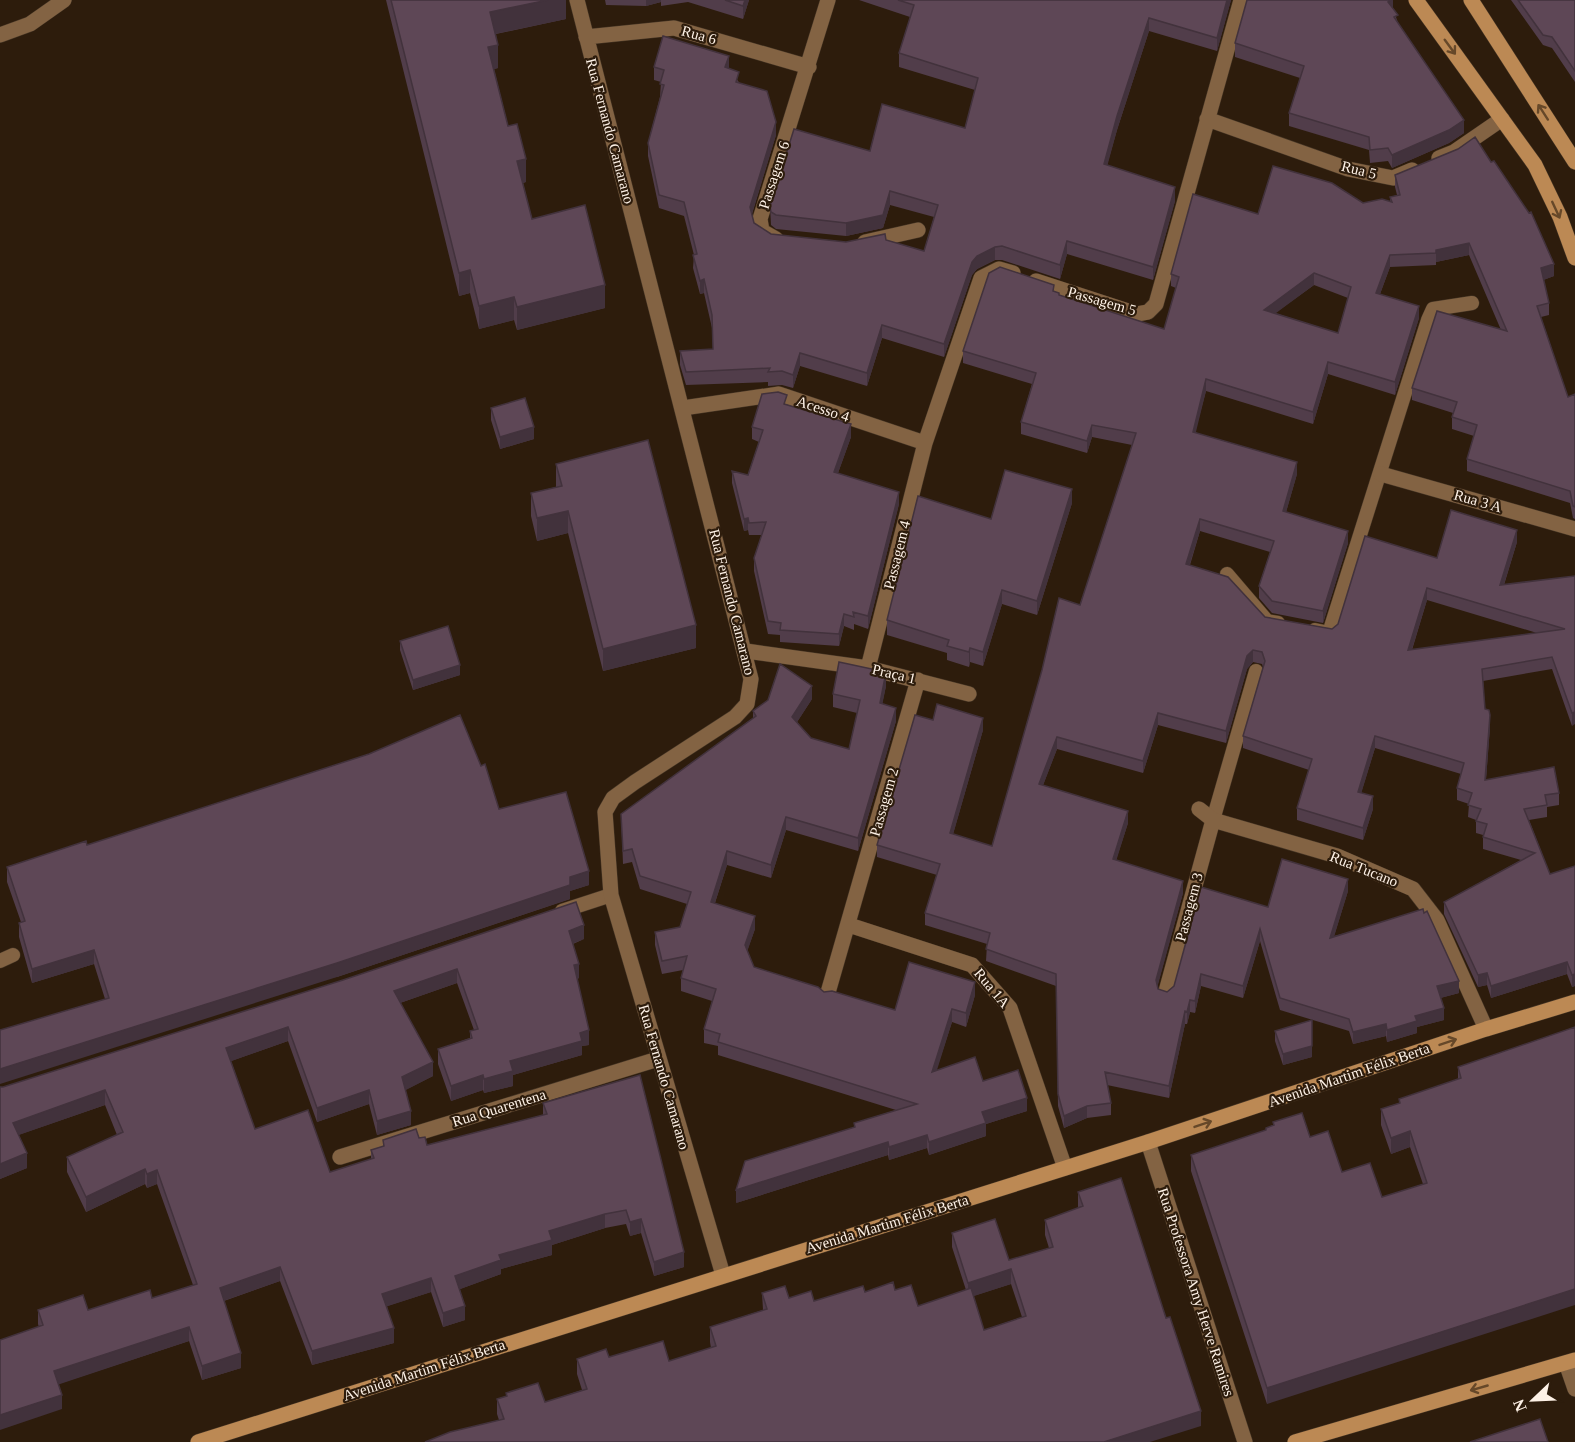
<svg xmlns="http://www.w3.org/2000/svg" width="1575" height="1442" font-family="'Times New Roman',serif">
	<rect width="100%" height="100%" fill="#2d1c0c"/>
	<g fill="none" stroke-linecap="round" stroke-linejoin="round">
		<!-- lane casing -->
		<g stroke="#463626" stroke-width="15">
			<path id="lane" d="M1227,574l40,47 11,2
				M1315,630l14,3 99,-313 5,-11 39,-6
				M1213,820l43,-149
				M562,911l49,-16
				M0,961l13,-6"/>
		</g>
		<!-- street casing -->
		<g stroke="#463626" stroke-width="16">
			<path id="street" d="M577,0l174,679 -4,25 -12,13 -100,65 -22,16 -8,14 6,83 112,380
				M0,35l30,-11 34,-24
				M586,37l88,-9 135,39
				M1207,119l141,50 45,9 19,-8
				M1439,158l15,-6 48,-33
				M776,239l-14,-8 -2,-12 68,-219
				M865,242l53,-12
				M1036,281l101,33 11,-2 8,-8 85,-304
				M683,408l96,-14 146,49
				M1381,474l194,55
				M746,651l122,17 101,26
				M868,668l57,-225 56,-165 18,-9 14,4
				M1199,809l14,11 124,36 76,33 24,31 49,109
				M849,925l123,40 38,43 55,160
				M1165,995l48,-175
				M827,996l91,-316
				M1148,1142l97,300
				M340,1157l318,-98
				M1566,1363l9,26"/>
		</g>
		<!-- secondary casing -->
		<g stroke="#463626" stroke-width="16">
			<path id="secondary" d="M1416,0l119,165 25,52 15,41
				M1471,0l104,162
				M198,1442l950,-300 338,-113 89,-27
				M1295,1442l280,-82"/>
		</g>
		<!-- lane -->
		<use href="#lane" stroke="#836343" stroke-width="14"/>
		<!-- street -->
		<use href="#street" stroke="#836343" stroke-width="15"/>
		<!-- secondary -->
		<use href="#secondary" stroke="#bc8954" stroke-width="15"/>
	</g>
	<!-- wall -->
	<path fill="#513d4a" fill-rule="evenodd" d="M386,0h180v19l-70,15 2,34 -4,1 14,57 18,56 -3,1 9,36 73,89 -88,22 -3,-10 -35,9 -9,-36 -11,3z
		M605,0h144l-6,19 -55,-17 -27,4v-4l-15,4 -40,-1z
		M859,0h372l-14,51 -68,-20 -32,99 -10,35 68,36 -22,79 -86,-26 -7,25 -58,-19h-7l-18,9 -5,6 -28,82 -62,-19 -15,48 -67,-20 -7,22 -11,-3 -14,1v-4l-82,3 -6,-20v-14l33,-2 -1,-21 -8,-35 -4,1 -7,-26 1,-13 -10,-39 -25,-8 -11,-52v-13l12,-46 1,-15 -7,-2v-13l75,1 47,67 -24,79 2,9 17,11 75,8 40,-2 38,11 10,-34 -44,-12 -7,23 -37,8 -70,-7 -5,-4 -1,-19 100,-55 95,-23 10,-38 -76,-23v-14l11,-36z
		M1393,0v8l5,15 66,110 -15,10 -57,25 -4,-7 -18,2 -1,-13 -80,-24v-13l11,-35 -65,-21v-14z
		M1511,0h64v82l-23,-34 -9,-3z
		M1395,175l159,101 -11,4 6,23v12l-8,2 27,80 7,-3v125l-2,-1 -3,-15 -103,-32v-12l7,-23 -22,-7v-12l1,-4 -41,-13v-12l89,-58 -32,-75 -33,7v3l-46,2 -10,27 39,24 -24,77 -67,-21 -15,50 -107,-33 -11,41 102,42 -11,38 62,31 -25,80 -51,-10 -13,-15v-12l11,-34 -70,-21 -10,34 75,52 67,12 105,-71 80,-16 -13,43 71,-9 -3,150 -20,-57 -69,12 2,28 5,18 -4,53 73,13v12l-12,2v10l-18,3 21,54 25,-8v120l-3,1 -5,-13 -76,24 -4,-13 -9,2 -34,-73v-12l77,-42 -38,-11v-14l-7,-2v-13l-8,-3 1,-13 -12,-4v-12l4,-14 -86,-26 -14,45 12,16 -10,31 -66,-20v-12l12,-38 -66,-22v-12l20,-69 -1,-3 -9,-2 -6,7 -21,74 -68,-18 -15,48 -86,-24 -14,36 85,38 -12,37 67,33 -26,94 1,2 9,3 101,-85 80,-16 -14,45 90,-23 35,80 -19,5 4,22 -27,7v6l-30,9 -1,-6 -33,8 -4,-13 -69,-21 -20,-69 -17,57 -42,-12 -6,27 -5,-1 -3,12h-2l-16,74 -62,-13 4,18v12l-24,3 -23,10 -6,-22 -2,-120 -70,-25 1,-17 -62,-19v-12l12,-38 -60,-18v-12l56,-125 50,10 -30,104 39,12 88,-241 52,-160 -40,-8 -5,16 -66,-19v-12l11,-38 -69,-21v-12l91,-59 5,4 105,33 12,-41 -5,-2v-12l87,-60 105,-11 27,-2v-4l7,-2 -2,-8zM1314,285l34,13 -10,35 -63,-20zM1427,600l110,33 -125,17z
		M787,405l64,32 -13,36 61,31 -31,125 -14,-5v6l-10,-4 -5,20 -59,-4v-7l-12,-1 -14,-63v-13l8,-23h-13l-1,-5 -4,1 -12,-48v-12l16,4 11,-33 -7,-3v-12z
		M491,408l43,31 -34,10 -9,-29z
		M556,464l140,184 -93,23 -35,-138 -31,8 -6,-25v-23l25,-6z
		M1072,503l-35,112 -35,-11 -19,62 -13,-4 -1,5 -22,-7v-7l-60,-18v-15l104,-101z
		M400,641l60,34 -47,15 -13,-40z
		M886,686l-4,18 14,17 -38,130 -72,-21 -15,48 -44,-13 -12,38 40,26 -8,22 7,16 70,25 71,18 80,-15 -9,32 -14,-5 -16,49 47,10 44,30 -41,13v12l-57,19 -2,-7 -38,12 -1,-5 -152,48 118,-76v-4l42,-13 -178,-55v-9l-14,-3v-14l8,-28 -31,-10v-13l2,-8 -21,4 -7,-29v-13l25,-5 7,-23 -47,-15 -8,-27 -9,2 -2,-50 132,-96v-7l59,-12 -15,23 14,16 38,11 8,-36 -24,-6v-13z
		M499,809l90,76 -19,6v8l-233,78 -232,22 -11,-35 -62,19 -13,-46v-14l2,-1 -14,-40v-15l80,-22z
		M584,939l-11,5 6,34 -2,1 12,66 -7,1v9l-69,20v11l-29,7 -1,-3 -32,11 -13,-37v-15l32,-11v-7l4,-1 -17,-47 -57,20 33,73 -28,14 6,35 -34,10 -8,-31 -52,18 -29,-81 -57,20 24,68 75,43 41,-13v-9l12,-3v-7l36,-2 8,7 116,-30v-12l141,164 -30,9 -13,-43 -11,3 -4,-12 -21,4 -53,17v10l-51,14v5l-41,15 5,31 -22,7 -12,-35 -44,14 7,37 -82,22 -32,-84 -56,20 17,67 -39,12 -13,-39 -131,43 4,25 -24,-85v-14h50l64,-12 41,-13 -36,-101 -10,4 -2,-4 -59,28 -19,-40v-15l50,-22 -12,-30 -87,30 9,33 -27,11v-92h3l340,-107z
		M1575,1027l-308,377 -76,-233v-16l75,-25v-2l7,-3v-3l37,15 32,35 40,25 41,-13 -13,-37 -19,7 -10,-29v-16l18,-6v-4l59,-20v-12z
		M1275,1031l37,26 -29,8 -8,-24z
		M1078,1192l123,234 -702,-6 -2,-6v-15l9,-3v-3l39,9 37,-12 -5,-16v-15l32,-2 60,4 42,-13 -1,-6v-15l53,-17 -1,-17 27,5 25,3 51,-9 30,-2 23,16 48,-16 -14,-43v-14l57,27 40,-12 -4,-13v-15l33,-12zM1011,1284l11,33 -38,13 -11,-34z"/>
	<!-- shaded-wall -->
	<path fill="#42323c" d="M548,0h18v19l-76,16v-23z
		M646,0h15v2l-15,4z
		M745,0h4l-6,19v-13z
		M1227,0h4l-14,51v-13z
		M1391,0h2v12l-5,-10z
		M1149,18v13l-32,99 -13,48v-14l13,-48z
		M498,45v23l-10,3v-24z
		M729,56v13l-4,-2z
		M1464,120v13l-15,10 -57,25v-13z
		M776,122v13l-26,85v-13z
		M526,159v23l-9,2v-23z
		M1175,187v14l-22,79v-13z
		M890,191v14l-7,23 -37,8v-13z
		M1067,241v13l-7,25v-14z
		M1469,243v12l-33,7v3v-15z
		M995,247v13l-18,9 -5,6 -28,82v-13l28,-82 5,-6z
		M1390,255v12l-14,38v-12z
		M1554,264v12l-13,5v-13z
		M470,270v23l-11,3v-23z
		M1314,273v12l-50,37v-12z
		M704,279v14l-4,1v-13z
		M605,285v23l-88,22v-23z
		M514,297v23l-35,9v-23z
		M1419,306v12l-24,77v-13z
		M882,325v13l-15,48v-13z
		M800,353v13l-7,22v-13z
		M1328,362v12l-15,50v-12z
		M1206,379v12l-13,53v-12z
		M851,424v13l-17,47v-12z
		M1092,425v12l-5,16v-12z
		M534,427v12l-34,10v-12z
		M1297,462v12l-14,49v-12z
		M1072,489v14l-35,112v-14z
		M899,492v12l-31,125v-13z
		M568,511v22l-31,8v-23z
		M748,518v12l-4,1v-12z
		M1200,519v12l-14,45v-12z
		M1517,530v12l-17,55v-12z
		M1348,531v12l-25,80v-12z
		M1427,588v12l-19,62v-12z
		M1002,590v14l-19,62v-14z
		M844,614v12l-5,20v-12z
		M696,625v23l-93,23v-22z
		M970,648v14l-1,5v-15z
		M1253,650v12l-6,7 -21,74v-12l21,-75z
		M460,665v10l-47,15v-10z
		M886,672v14l-6,30v-13z
		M812,686v13l-20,31v-13z
		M896,708v13l-38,130v-13z
		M1575,712v12l-3,2v-13z
		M1158,713v12l-15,48v-12z
		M1490,715v12l-5,65v-12z
		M983,718v12l-33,115v-12z
		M1375,736v12l-17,56v-12z
		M1057,737v12l-18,47v-12z
		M1373,796v13l-10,31v-12z
		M1128,811v12l-15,48v-12z
		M786,817v13l-15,48v-13z
		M727,851v14l-16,50v-13z
		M589,871v14l-19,6v8l-233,78 -337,107v-15z
		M1348,879v12l-18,59v-12z
		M1183,881v12l-27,99v-12z
		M755,916v13l-10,29v-13z
		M584,925v14l-15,6v-14z
		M1260,929v12l-17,57v-12z
		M94,950v14l-62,19v-14z
		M1567,962v12l-76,24v-12z
		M579,964v14l-5,2v-15z
		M457,969v14l-63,22v-14z
		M1487,973v12l-9,2v-12z
		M1201,974v12l-6,27v-12z
		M1575,974v12l-3,1v-12z
		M1459,981v12l-22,6v-13z
		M975,982v13l-9,32v-14z
		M1190,1000v12l-3,12v-12z
		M1444,1008v12l-27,7v6l-30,9v-12l28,-14z
		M952,1009v13l-20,64v-14z
		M1185,1011v13l-16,74v-12z
		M1386,1024v12l-33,8v-12z
		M288,1027v14l-62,22v-15z
		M589,1030v15l-7,1v9l-69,20v11l-29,7v-14l26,-18 70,-28z
		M1312,1046v11l-29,8v-11z
		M433,1062v14l-31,16v-15z
		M483,1075v15l-32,11v-15z
		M105,1090v15l-92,32v-14z
		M369,1090v14l-52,18v-14z
		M1027,1098v13l-41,13v12l-57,19v-13l53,-30z
		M1087,1106v12l-23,10v-12z
		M411,1111v14l-34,10v-14z
		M1410,1131v16l-19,7v-16z
		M927,1135v13l-38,12v-13z
		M888,1142v13l-152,48v-13z
		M27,1153v15l-27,11v-15z
		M145,1169v15l-59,28v-15z
		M157,1170v14l-10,4v-14z
		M605,1214v14l-53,17v10l-51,14v5l-46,17v-15l94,-45z
		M641,1219v14l-11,3v-14z
		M684,1252v15l-30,9v-14z
		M280,1267v14l-60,21v-14z
		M1011,1269v15l-43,14v-15z
		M431,1278v14l-49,16v-14z
		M1575,1289v16l-308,99v-16z
		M465,1306v14l-22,7v-14z
		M189,1327v14l-135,45v-15z
		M394,1328v15l-82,22v-14z
		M241,1353v15l-39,12v-14z
		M62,1395v14l-62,21v-15z
		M1201,1411v15l-51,16h-46z"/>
	<!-- building -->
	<path fill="#5e4756" stroke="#42323c" stroke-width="1.5" fill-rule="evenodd" d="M391,0h157l-58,12 8,33 -10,2 20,79 9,-2 9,35 -9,2 15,58 53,-14 20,80 -88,22 -3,-10 -35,9 -9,-36 -11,3z
		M725,0h20l-2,6z
		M898,0h329l-10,38 -68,-20 -32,98 -13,48 71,23 -22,80 -86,-26 -7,24 -58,-19 -7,1 -18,9 -5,6 -28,82 -62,-19 -15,48 -67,-20 -7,22 -11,-4 -14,1 2,-4 -84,4 -6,-21 33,-2 -1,-34 -8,-36 -4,2 -7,-26 4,-1 -13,-52 -25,-7 -11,-52 16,-58 -4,-1 4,-14 -10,-3 9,-31 66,20 -4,11 14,5 -3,10 31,9 9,31 -26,85 4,16 17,11 75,8 39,-8 1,6 38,11 14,-46 -48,-14 -7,24 -37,8 -70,-8 -5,-3 -1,-6 24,-77 76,22 12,-47 83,24 13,-50 -79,-25 15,-48z
		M1247,0h144l-3,2 10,13 -4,2 70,103 -15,10 -57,25 -4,-7 -18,2 -1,-13 -80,-24 15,-47 -69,-23z
		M1518,0h57v71l-23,-34 -9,-2z
		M1475,137l16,25 3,-1 35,52 2,-1 23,52 -13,4 8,35 -12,3 31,91 7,-3v113l-2,-1 -3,-15 -103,-32 10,-34 -25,-8 5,-15 -45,-14 25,-77 70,20 -38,-88 -33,7v3l-46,2 -14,38 43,13 -24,76 -67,-20 -15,50 -107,-33 -13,53 104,30 -14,49 65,20 -25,80 -51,-10 -13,-15 15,-45 -74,-22 -14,45 42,13 37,40 67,12 6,-5 27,-88 72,22 14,-48 66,20 -17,55 75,-9v136l-3,1 -20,-56 -70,12 3,40 4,1 1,5 -5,65 69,-13 5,26 -14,2 2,10 -23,4 26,65 25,-8v108l-3,1 -5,-13 -76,24 -4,-13 -9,2 -34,-73 91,-49 -52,-16 4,-13 -11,-3 5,-12 -13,-4 4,-12 -15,-5 7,-25 -89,-27 -17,56 15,4 -10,32 -66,-20 15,-49 -69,-23 22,-75 -3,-9 -9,-2 -6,6 -21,75 -68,-18 -15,48 -86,-24 -18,47 89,27 -15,48 70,22 -27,99 2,9 9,3 7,-6 27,-99 67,20 14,-48 66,20 -18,59 93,-29 1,4 3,-2 32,70 -22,5 7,22 -29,8 2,5 -30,9 -1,-6 -33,8 -4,-13 -69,-21 -20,-69 -17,57 -42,-12 -6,27 -5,-1 -3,12 -2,-1 -16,75 -64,-14 6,31 -24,3 -23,10 -6,-22 -2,-120 -70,-25 4,-16 -65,-20 15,-49 -63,-19 38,-130 18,5 4,-16 46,14 -33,115 42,13 50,-176 17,-72 21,7 56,-172 -44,-8 -5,16 -66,-19 15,-49 -73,-22 26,-78 11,-6 54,18 -1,6 6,2v2l105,34 15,-52 -8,-3 22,-80 65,20 15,-48 59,17 31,20 19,-4 10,3 -2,-5 10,-2 -5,-20 63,-26zM1314,273l37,14 -13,46 -74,-23zM1427,588l138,41 -157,21z
		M778,392l9,3 -3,9 67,20 -17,48 65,20 -31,124 -15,-4 1,5 -10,-3 -5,20 -59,-4 1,-7 -13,-2 -14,-63 12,-36 -17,1 -1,-5 -4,1 -12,-48 16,4 15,-45 -11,-3 10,-33z
		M525,398l9,29 -34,10 -9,-29z
		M648,440l48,185 -93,24 -35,-138 -31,7 -6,-25 31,-7 -6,-22z
		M1005,470l67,19 -35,112 -35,-11 -19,62 -13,-4 -1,4 -22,-6 2,-6 -62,-20 31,-124 73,23z
		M448,626l12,39 -47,15 -13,-39z
		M839,662l47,10 -6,31 16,5 -38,130 -72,-21 -15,48 -44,-14 -16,51 44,14 -10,29 9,22 64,20 6,5 8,-1 63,19 14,-48 66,20 -9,31 -14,-4 -20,63 43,-15 8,24 35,-11 9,28 -45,14 4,11 -57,19 -2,-7 -38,12 -1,-5 -152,48 9,-29 110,-34 -1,-4 63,-19 -199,-62 2,-8 -16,-5 12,-40 -35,-11 6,-22 -25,5 -7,-29 25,-5 11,-35 -51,-16 -8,-27 -9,2 -2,-37 135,-98 -3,-5 15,-11 12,-36 32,22 -20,31 19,21 38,11 11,-49 -27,-6z
		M460,715l21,51 4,-2 14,45 67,-17 23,79 -19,6v8l-233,78 -337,106v-39l109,-32 -15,-48 -62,19 -13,-46 6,-2 -18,-54 79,-26 1,4 282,-91z
		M576,902l8,23 -15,6 10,33 -5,1 15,65 -9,3 2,8 -72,20 3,10 -29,8 -1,-4 -32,11 -13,-37 34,-11 -2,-7 8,-2 -21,-60 -63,22 39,71 -31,15 9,34 -34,10 -8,-31 -52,18 -29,-81 -62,21 29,81 53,-19 22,62 44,-14 -3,-8 13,-4 -1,-6 33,-11 3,9 6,-1 2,8 120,-31 -4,-11 97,-28 44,177 -30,10 -13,-43 -11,3 -4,-12 -21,4 -56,17 3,9 -53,15 2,5 -46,16 10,30 -22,7 -12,-35 -49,16 12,34 -82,23 -32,-84 -60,21 21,65 -39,13 -13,-39 -135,44 8,24 -62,20v-75l43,-15 -5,-15 45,-15 5,15 62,-20 2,8 45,-14 -40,-114 -10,4 -2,-5 -59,28 -19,-40 56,-25 -18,-42 -92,33 14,30 -27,11v-77h3l340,-107z
		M1312,1020v26l-29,8 -8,-23z
		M1575,1027v262l-308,99 -76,-233 75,-25v-2l8,-3 -1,-3 29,-9 8,24 18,-6 14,41 28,-9 12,34 45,-14 -17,-52 -19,7 -10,-29 19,-6 -1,-4 62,-21 -3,-11z
		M1121,1178l45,140 4,-1 31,94 -97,31h-679l25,-10 54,-13 -7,-20 10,-3 -1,-3 32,-10 7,19 42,-13 -10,-30 29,-10 3,8 54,-16 6,20 47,-15 -6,-19 57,-18 -5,-16 23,-7 4,12 22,-7 3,10 49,-15 2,6 28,-10 2,8 16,-5 7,21 53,-18 13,42 42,-14 -15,-47 -43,14 -16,-50 43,-14 14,41 44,-13 -8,-27 38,-14 -5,-14z
		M1540,1419l8,23h-78z"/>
	<!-- one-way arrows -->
	<defs><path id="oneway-shaft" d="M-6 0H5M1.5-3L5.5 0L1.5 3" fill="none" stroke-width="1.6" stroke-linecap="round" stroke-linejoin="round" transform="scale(1.5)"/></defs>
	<g stroke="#664829">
		<use href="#oneway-shaft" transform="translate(1450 47) rotate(54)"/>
		<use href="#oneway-shaft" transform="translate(1543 112) rotate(-123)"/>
		<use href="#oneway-shaft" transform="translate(1556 210) rotate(65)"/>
		<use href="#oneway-shaft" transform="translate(1448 1042) rotate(-19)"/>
		<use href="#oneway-shaft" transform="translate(1203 1124) rotate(-19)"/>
		<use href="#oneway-shaft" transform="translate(1479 1388) rotate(164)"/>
	</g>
	<g text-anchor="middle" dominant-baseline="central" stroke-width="4.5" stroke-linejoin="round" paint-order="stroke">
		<!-- street labels -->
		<g font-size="15" fill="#fdf1e6" stroke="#2d1c0c">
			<text transform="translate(699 35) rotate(16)">Rua 6</text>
			<text transform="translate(610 131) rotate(75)">Rua Fernando Camarano</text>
			<text transform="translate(1359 170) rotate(14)">Rua 5</text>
			<text transform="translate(774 175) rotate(-72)">Passagem 6</text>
			<text transform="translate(1102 301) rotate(16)">Passagem 5</text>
			<text transform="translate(823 409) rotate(18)">Acesso 4</text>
			<text transform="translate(1478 501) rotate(16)">Rua 3 A</text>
			<text transform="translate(897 555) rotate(-76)">Passagem 4</text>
			<text transform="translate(732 602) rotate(76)">Rua Fernando Camarano</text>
			<text transform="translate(894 674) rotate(13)">Praça 1</text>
			<text transform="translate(884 802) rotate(-74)">Passagem 2</text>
			<text transform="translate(1364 869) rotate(22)">Rua Tucano</text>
			<text transform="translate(1189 907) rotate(-75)">Passagem 3</text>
			<text transform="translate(992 988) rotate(50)">Rua 1A</text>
			<text transform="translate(1349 1075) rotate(-19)">Avenida Martim Félix Berta</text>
			<text transform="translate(664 1077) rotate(74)">Rua Fernando Camarano</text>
			<text transform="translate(499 1108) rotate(-17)">Rua Quarentena</text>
			<text transform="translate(887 1224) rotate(-17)">Avenida Martim Félix Berta</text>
			<text transform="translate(1196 1292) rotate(72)">Rua Professora Amy Herve Ramires</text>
			<text transform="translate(424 1370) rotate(-18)">Avenida Martim Félix Berta</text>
		</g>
	</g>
	<!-- north arrow -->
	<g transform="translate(1533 1400) rotate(247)" stroke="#2d1c0c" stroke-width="4.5" paint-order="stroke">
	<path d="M0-4.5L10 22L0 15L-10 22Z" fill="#fdf1e6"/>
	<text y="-9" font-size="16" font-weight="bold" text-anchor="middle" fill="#fdf1e6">N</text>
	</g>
</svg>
